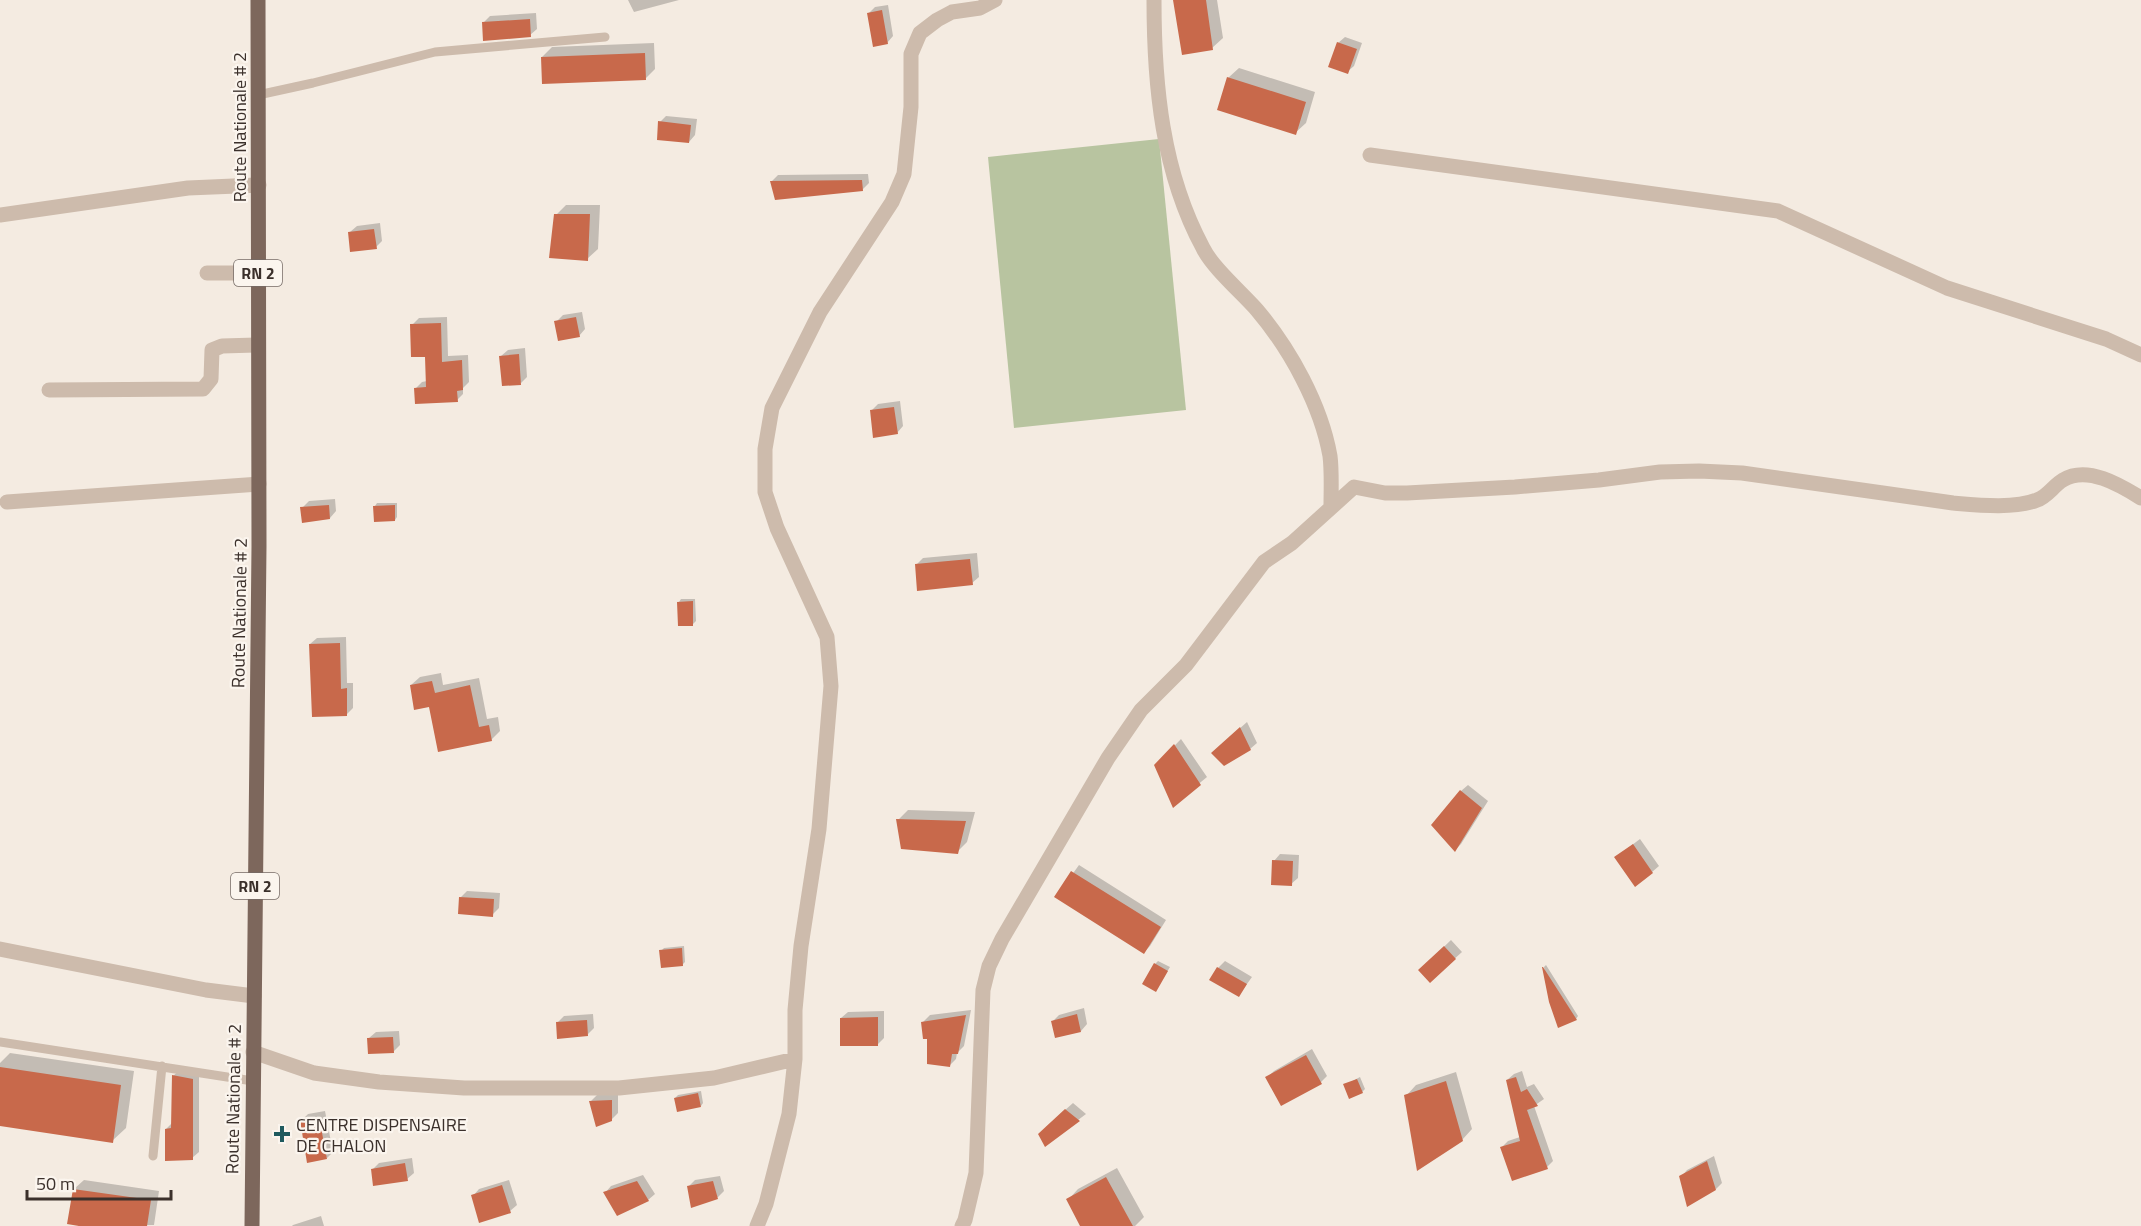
<svg xmlns="http://www.w3.org/2000/svg" width="2141" height="1226" font-family="'Titillium Web',sans-serif">
	<rect width="100%" height="100%" fill="#f4ebe1"/>
	<!-- green -->
	<path fill="#b8c4a0" d="M1159,139l27,271 -172,18 -26,-271z"/>
	<!-- shadow -->
	<path fill="#0003" d="M628,0h51l-45,12z
		M1175,0h42l6,38 -11,10z
		M888,5l5,31 -6,7 -19,-29 7,-7z
		M536,13l1,16 -7,6 -47,-12 7,-7z
		M1345,37l17,6 -8,23 -7,6 -9,-29z
		M654,43l1,26 -10,10 -103,-22 10,-10z
		M1239,68l76,24 -9,31 -11,10 -67,-55z
		M666,116l31,3 -2,16 -6,7 -29,-20z
		M868,174l1,9 -7,7 -90,-9 6,-6z
		M566,205h34l-2,44 -11,10 -31,-44z
		M380,223l2,18 -6,6 -26,-15 7,-6z
		M582,312l3,17 -6,7 -23,-14 7,-7z
		M447,317l1,39 20,-1 1,27 -6,6v6l-6,6 -41,-12 6,-6 5,-1 -1,-26 -14,-30 7,-7z
		M525,348l2,29 -6,6 -20,-27 7,-6z
		M900,401l3,25 -6,7 -25,-23 6,-6z
		M335,499l1,12 -6,7 -28,-10 7,-7z
		M377,503h20v14l-2,3 -20,-14z
		M977,553l2,24 -7,6 -56,-18 7,-7z
		M681,599h14l1,22 -3,3 -14,-22z
		M346,637l1,46h6v25l-6,6 -37,-70 7,-6z
		M441,673l2,12 36,-7 8,41 11,-2 2,14 -9,9 -60,-34 -20,-21 9,-8z
		M1247,722l10,21 -7,6 -30,-3z
		M1181,739l26,38 -34,28 -17,-40z
		M1468,785l20,16 -27,43 -6,6 6,-59z
		M908,810l67,2 -8,30 -10,10 -59,-32z
		M1640,839l19,27 -7,6 -36,-15z
		M1280,854l19,1 -1,23 -7,6 -17,-23z
		M1079,865l87,55 -16,26 -6,6 -88,-55z
		M467,891l33,2 -1,15 -7,7 -32,-17z
		M1451,940l11,12 -32,29 -10,-11z
		M684,946l1,16 -3,3 -21,-14 3,-3z
		M1158,961l12,6 -14,23 -1,-26z
		M1225,961l27,16 -13,18 -21,-27z
		M1546,965l32,51 -2,3 -26,-17 -6,-35z
		M1084,1008l3,16 -6,7 -25,6 -3,-16 6,-6z
		M971,1010l-7,36 -7,7 -1,6 -7,7 -21,-28 -5,-16 7,-7z
		M884,1011v27l-7,7 -36,-27 7,-6z
		M593,1014l1,14 -7,7 -30,-12 7,-7z
		M399,1031l1,14 -7,7 -24,-14 7,-6z
		M1312,1049l15,27 -6,6 -54,-4 7,-7z
		M10,1053l124,18 -8,57 -14,13 -112,-16v-62z
		M180,1070l19,2v80l-7,6 -26,-29 6,-6 1,-47z
		M1522,1071l5,16 7,-3 10,15 -10,7 19,55 -6,6 -45,-20 6,-6 12,-4 -13,-57 7,-6z
		M1456,1072l16,57 -10,11 -56,-44 10,-11z
		M1360,1077l5,12 -3,3 -17,-7z
		M701,1091l2,12 -2,3 -26,-8 3,-3z
		M597,1095h21v18l-7,7 -20,-19z
		M1073,1103l13,11 -41,31 1,-18z
		M325,1111l8,41 -6,6 -25,-38 6,-6z
		M1714,1156l8,27 -6,6 -35,-12 6,-7z
		M412,1158l2,15 -7,6 -34,-10 6,-6z
		M1117,1168l27,49 -9,9h-53l-14,-26 10,-11z
		M643,1175l12,19 -7,6 -43,-7 6,-7z
		M720,1176l4,15 -6,6 -26,9 -3,-20 6,-6z
		M84,1180l75,11 -5,34 -76,1 -4,-37z
		M509,1180l8,25 -7,6 -37,-15 6,-7z
		M321,1216l3,10h-32l1,-1z"/>
	<!-- building -->
	<path fill="#c8694b" d="M1173,0h33l7,50 -31,5z
		M882,10l6,34 -15,3 -6,-34z
		M530,19l1,18 -48,4 -1,-19z
		M1337,42l20,7 -9,25 -20,-7z
		M645,53l1,27 -104,4 -1,-27z
		M1227,77l79,25 -10,33 -79,-25z
		M658,121l33,4 -2,18 -32,-3z
		M862,180l1,11 -88,9 -5,-19z
		M554,214h36l-2,47 -39,-3z
		M374,229l3,20 -27,3 -2,-20z
		M576,317l4,20 -22,4 -4,-20z
		M441,323l1,39 20,-2 1,30 -6,1 1,11 -43,2 -1,-16 12,-1 -1,-30h-14l-1,-33z
		M519,354l2,31 -19,1 -3,-30z
		M894,407l4,27 -25,4 -3,-28z
		M329,505l1,14 -28,4 -2,-16z
		M395,505v16l-21,1 -1,-16z
		M970,559l3,26 -56,6 -2,-27z
		M693,601v25h-15l-1,-24z
		M340,643l1,46 6,-1v28l-35,1 -3,-73z
		M432,681l3,12 35,-8 9,42 10,-2 3,16 -54,11 -9,-45 -15,3 -4,-25z
		M1240,727l11,23 -27,16 -13,-13z
		M1174,744l27,41 -28,23 -19,-43z
		M1460,790l22,18 -27,44 -24,-27z
		M896,819l70,2 -8,33 -57,-5z
		M1633,844l20,29 -18,14 -21,-30z
		M1272,860l21,1 -1,25 -21,-1z
		M1071,871l90,56 -17,27 -90,-57z
		M459,897l35,2 -1,18 -35,-3z
		M1444,946l12,13 -26,24 -12,-13z
		M682,948l1,18 -22,2 -2,-18z
		M1154,963l14,8 -12,21 -14,-8z
		M1217,967l30,17 -8,13 -30,-17z
		M1542,967h1l34,53 -19,8 -9,-26z
		M1077,1014l4,18 -26,6 -4,-17z
		M966,1015l-8,39h-6l-2,13 -23,-3v-25h-4l-2,-17z
		M878,1017v29h-38v-28z
		M587,1020l1,16 -31,3 -1,-17z
		M393,1037l1,16 -26,1 -1,-16z
		M1306,1055l16,29 -41,22 -16,-29z
		M0,1067l121,18 -8,58 -113,-17z
		M172,1075l21,4v81l-28,1v-32l6,-1z
		M1516,1077l5,15 6,-3 11,17 -11,4 21,59 -36,12 -12,-34 20,-6 -14,-61z
		M1357,1079l6,14 -14,6 -6,-15z
		M1446,1081l17,60 -46,30 -13,-76z
		M698,1093l3,14 -24,5 -3,-14z
		M612,1100v21l-16,6 -7,-26z
		M1065,1109l15,12 -35,26 -7,-13z
		M319,1117l8,42 -20,4 -7,-43z
		M1707,1161l9,29 -29,17 -8,-31z
		M405,1163l3,18 -35,5 -2,-17z
		M1106,1177l27,49h-53l-14,-27z
		M637,1181l12,20 -32,15 -14,-24z
		M713,1181l5,18 -27,9 -4,-22z
		M502,1185l9,28 -32,10 -8,-28z
		M73,1189l78,11 -4,26h-68l-12,-2z"/>
	<g fill="none" stroke-linecap="round" stroke-linejoin="round">
		<!-- lane -->
		<path stroke="#cdbbac" stroke-width="9" d="M258,95l55,-12 122,-31 170,-15
			M0,1042l253,39
			M153,1156l9,-90"/>
		<!-- street -->
		<path stroke="#cdbbac" stroke-width="15" d="M1154,0c0,85 8,172 49,248 9,19 39,45 54,62 33,39 64,95 73,146 2,16 1,34 1,50
			M1370,155l408,56 169,77 159,51 35,16
			M0,215l188,-27 71,-3
			M207,273h51
			M49,390l154,-1 8,-10 1,-29 10,-4 36,-1
			M7,502l252,-18
			M0,949l206,41 48,6
			M253,1052l61,21 65,9 85,6h155l95,-10 81,-19
			M757,1226l9,-22 23,-90 6,-55v-49l6,-64 18,-117 12,-143 -4,-49 -50,-109 -12,-36v-43l7,-41 48,-96 72,-110 12,-28 7,-67v-53l9,-21 17,-13 15,-8 28,-4 15,-8
			M962,1226l3,-6 11,-47 7,-183 6,-24 13,-27 106,-181 33,-48 45,-45 78,-103 28,-19 62,-56 31,6h22l108,-6 84,-7 61,-8 39,-1 43,2 211,30c24,2 62,6 84,-3 10,-3 17,-15 26,-20 24,-15 57,5 78,18"/>
		<!-- primary -->
		<path stroke="#7d675c" stroke-width="15" d="M252,1226l7,-680 -1,-546"/>
	</g>
	<!-- markers -->
	<path fill="#1f5a5e" stroke="#fbf5ee" stroke-width="2" d="M279 1125h6v6h6v6h-6v6h-6v-6h-6v-6h6z"/>
	<g text-anchor="middle" dominant-baseline="central" stroke-width="4.5" stroke-linejoin="round" paint-order="stroke">
		<!-- shield labels -->
		<g fill="#fbf5ee" stroke="#756b66" stroke-width="1.5">
			<rect x="234" y="260" width="48" height="26" rx="4.5"/>
			<rect x="231" y="873" width="48" height="26" rx="4.5"/>
		</g>
		<g font-size="16" font-weight="bold" fill="#3b302b">
			<text x="258" y="273">RN 2</text>
			<text x="255" y="886">RN 2</text>
		</g>
		<!-- street labels -->
		<g font-size="18" fill="#3b302b" stroke="#fbf5ee">
			<text transform="translate(239 127) rotate(-90)">Route Nationale # 2</text>
			<text transform="translate(239 613) rotate(-89)">Route Nationale # 2</text>
			<text transform="translate(233 1099) rotate(-89)">Route Nationale # 2</text>
		</g>
		<!-- poi labels -->
		<g font-size="18" fill="#3b302b" stroke="#fbf5ee" text-anchor="start">
			<text x="296" y="1124">CENTRE DISPENSAIRE<tspan x="296" dy="21">DE CHALON</tspan></text>
		</g>
	</g>
	<!-- scale -->
	<path d="M27 1190v9h144v-9" fill="none" stroke="#3b302b" stroke-width="3"/>
	<text x="36" y="1190" font-size="18" fill="#3b302b" stroke="#fbf5ee" stroke-width="4.5" paint-order="stroke">50 m</text>
</svg>
